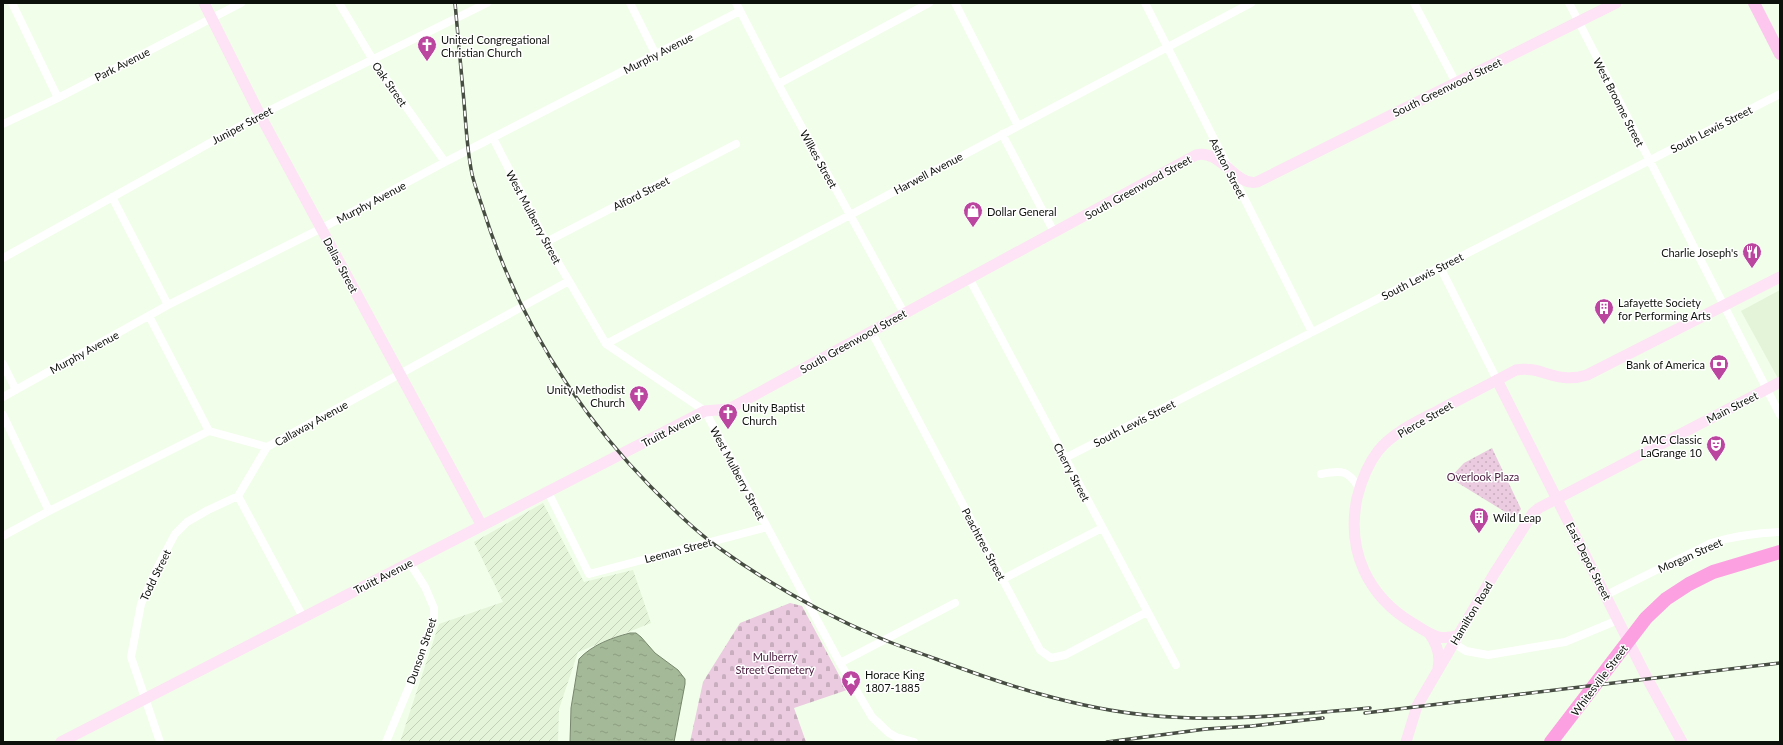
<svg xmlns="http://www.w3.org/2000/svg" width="1783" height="745" font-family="Lato,sans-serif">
	<defs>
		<pattern id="industrial-furrows" width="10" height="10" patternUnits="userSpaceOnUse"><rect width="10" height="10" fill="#e3f4d8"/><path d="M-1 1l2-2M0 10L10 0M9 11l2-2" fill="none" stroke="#c2d0b8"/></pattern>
		<pattern id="cemetery-stones" width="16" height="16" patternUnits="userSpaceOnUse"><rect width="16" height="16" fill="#eacbe0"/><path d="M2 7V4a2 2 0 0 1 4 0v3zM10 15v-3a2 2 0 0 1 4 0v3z" fill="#c8adbf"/></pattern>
		<pattern id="park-dots" width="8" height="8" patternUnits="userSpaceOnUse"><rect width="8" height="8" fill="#eacbe0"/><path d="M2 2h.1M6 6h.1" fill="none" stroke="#c8adbf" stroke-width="1.8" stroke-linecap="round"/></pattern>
		<pattern id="water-ripples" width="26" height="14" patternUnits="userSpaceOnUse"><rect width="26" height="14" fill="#a4b997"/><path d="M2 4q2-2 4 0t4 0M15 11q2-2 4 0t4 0" fill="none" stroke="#8c9e81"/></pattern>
	</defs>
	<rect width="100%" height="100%" fill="#f1fee9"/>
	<!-- built -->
	<path fill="#e3f4d8" d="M1780,290v92l-39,-71z"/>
	<!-- industrial -->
	<path fill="url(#industrial-furrows)" d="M543,503l41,79 49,-12 18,53 -73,29 -19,57 -1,33h-158l39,-118 64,-22 -29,-60z"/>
	<!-- cemetery -->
	<path fill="url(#cemetery-stones)" d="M790,603l12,3 45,84 -53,18 12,34h-116l13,-60 37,-59z"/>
	<!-- park -->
	<path fill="url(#park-dots)" d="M1492,448l29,61 -6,9 -65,-40 14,-15z"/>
	<!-- water -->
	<path fill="url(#water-ripples)" stroke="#77876d" d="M630,633h6l5,4 14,16 23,17 7,9v5l-11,58h-104l1,-34 8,-49c13,-14 32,-21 51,-26z"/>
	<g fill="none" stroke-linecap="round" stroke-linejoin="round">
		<!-- street -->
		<path stroke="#fff" stroke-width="8" d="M12,3l46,95
			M339,3l34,57 72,102
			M630,3l26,52
			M736,3l42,81 126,229
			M955,3l63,123
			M1145,3l167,329
			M1414,3l42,80
			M1569,3l211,412
			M778,84l151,-81
			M3,124l55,-26 183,-95
			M1002,134l52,98
			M493,138l53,104 60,102 99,67 135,252 32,54 17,16 7,4 18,5
			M112,197l56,108
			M546,242l190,-98
			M3,258l257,-143 227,-112
			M1440,267l57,113
			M969,278l207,387
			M149,316l60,115
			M871,331l169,319 11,8 14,-3 82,-43
			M606,344l645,-341
			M3,364l13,26
			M3,397l165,-92 154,-77 123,-66 295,-151
			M3,415l46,96
			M1065,458l715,-364
			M1321,474c21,-4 27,-4 38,14
			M548,492l41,82 178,-47
			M238,496l65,121
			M3,536l46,-25 160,-80 58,16 302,-166
			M1003,579l99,-51
			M1606,595l105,-52c23,-7 45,-10 69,-11
			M1453,643l13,8 22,4 77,-13 53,-22
			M840,663l115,-60
			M160,742l-29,-85 10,-53 16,-36 18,-34 12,-12 21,-12 30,-14 29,-49
			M386,742l33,-79 15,-46v-9l-9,-21 -16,-25"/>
		<!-- secondary -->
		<path stroke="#fee2f6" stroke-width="11" d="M204,3l56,112 222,411
			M1497,380l150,298 35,64
			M1429,633c8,11 12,22 9,35
			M1459,635c-20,7 -29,-1 -45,-11 -46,-27 -68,-73 -57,-126 4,-16 11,-34 21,-47 16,-20 43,-31 65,-43 25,-13 49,-25 73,-38 26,-5 40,15 71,5l193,-98
			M61,742l644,-331 24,-2 467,-254c24,-7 40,32 61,27l359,-179
			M1406,742l11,-36 77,-132 39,-61 6,-5 241,-126"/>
		<!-- primary -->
		<path stroke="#fdc6ee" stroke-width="12" d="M1754,3l26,51"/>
		<!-- highway -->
		<path stroke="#fca0e2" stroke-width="14" d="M1551,742l95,-124 20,-19 23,-15 24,-12 67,-20"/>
		<!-- rail casing -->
		<g stroke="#474d43" stroke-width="3.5">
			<path id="rail" d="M455,3c3,33 6,66 9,99 2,24 3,48 8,72 3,13 8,25 12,38 34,106 89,195 166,274 22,22 44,44 69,62 50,36 104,66 161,90 18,8 37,14 56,21 66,25 139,49 210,56 75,8 150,-1 224,-7
				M1365,713l415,-50
				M1107,742l99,-13 46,-3 71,-8"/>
		</g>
		<!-- rail -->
		<use href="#rail" stroke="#fff" stroke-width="2" stroke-dasharray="6" stroke-linecap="butt"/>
	</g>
	<!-- icons -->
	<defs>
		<g id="church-pin" transform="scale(1)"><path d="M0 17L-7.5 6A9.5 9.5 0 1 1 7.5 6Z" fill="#bb469f" stroke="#fff"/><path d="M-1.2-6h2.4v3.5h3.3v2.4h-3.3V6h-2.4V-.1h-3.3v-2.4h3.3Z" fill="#fff"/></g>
		<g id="shop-pin" transform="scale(1)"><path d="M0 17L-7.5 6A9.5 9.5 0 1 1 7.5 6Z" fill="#bb469f" stroke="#fff"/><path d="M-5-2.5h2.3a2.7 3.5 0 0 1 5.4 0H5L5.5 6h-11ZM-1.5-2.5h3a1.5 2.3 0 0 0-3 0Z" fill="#fff"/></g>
		<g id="restaurant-pin" transform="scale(1)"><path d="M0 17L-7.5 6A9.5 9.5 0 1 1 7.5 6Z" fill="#bb469f" stroke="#fff"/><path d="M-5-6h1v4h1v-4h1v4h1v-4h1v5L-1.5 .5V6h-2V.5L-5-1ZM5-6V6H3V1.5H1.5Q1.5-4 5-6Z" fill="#fff"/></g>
		<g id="building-pin" transform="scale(1)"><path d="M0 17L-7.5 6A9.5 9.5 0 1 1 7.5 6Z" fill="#bb469f" stroke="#fff"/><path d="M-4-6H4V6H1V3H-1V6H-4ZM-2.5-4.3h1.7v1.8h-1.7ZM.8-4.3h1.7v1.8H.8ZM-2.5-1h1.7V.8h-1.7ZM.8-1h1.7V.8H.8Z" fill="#fff"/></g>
		<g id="bank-pin" transform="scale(1)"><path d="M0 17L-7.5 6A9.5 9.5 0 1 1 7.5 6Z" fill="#bb469f" stroke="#fff"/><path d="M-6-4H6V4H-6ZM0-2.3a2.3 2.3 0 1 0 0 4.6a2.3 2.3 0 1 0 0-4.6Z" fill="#fff"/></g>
		<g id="theatre-pin" transform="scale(1)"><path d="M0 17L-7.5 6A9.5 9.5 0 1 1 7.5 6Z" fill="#bb469f" stroke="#fff"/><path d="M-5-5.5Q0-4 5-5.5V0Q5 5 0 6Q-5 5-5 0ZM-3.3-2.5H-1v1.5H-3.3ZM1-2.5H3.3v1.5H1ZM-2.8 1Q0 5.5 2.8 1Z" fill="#fff"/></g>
		<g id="sight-pin" transform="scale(1)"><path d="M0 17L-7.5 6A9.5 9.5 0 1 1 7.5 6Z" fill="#bb469f" stroke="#fff"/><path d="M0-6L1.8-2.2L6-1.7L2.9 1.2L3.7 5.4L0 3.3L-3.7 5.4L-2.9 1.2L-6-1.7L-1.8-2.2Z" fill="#fff"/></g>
	</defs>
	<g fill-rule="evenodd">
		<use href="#church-pin" x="427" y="45"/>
		<use href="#shop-pin" x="973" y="211"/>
		<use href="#restaurant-pin" x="1752" y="252"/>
		<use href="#building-pin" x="1604" y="308"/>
		<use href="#bank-pin" x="1719" y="364"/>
		<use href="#church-pin" x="639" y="395"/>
		<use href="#church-pin" x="728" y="413"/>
		<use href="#theatre-pin" x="1716" y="445"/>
		<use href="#building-pin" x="1479" y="517"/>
		<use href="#sight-pin" x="851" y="680"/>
	</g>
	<g text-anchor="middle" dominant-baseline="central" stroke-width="3" stroke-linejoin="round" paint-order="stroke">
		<!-- poi labels -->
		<g font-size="11" fill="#0d110b" stroke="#fff" text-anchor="start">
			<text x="441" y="39">United Congregational<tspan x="441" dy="13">Christian Church</tspan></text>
			<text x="987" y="211">Dollar General</text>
			<text x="1738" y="252" text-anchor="end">Charlie Joseph's</text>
			<text x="1618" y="302">Lafayette Society<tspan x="1618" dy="13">for Performing Arts</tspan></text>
			<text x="1705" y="364" text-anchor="end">Bank of America</text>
			<text x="625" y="389" text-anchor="end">Unity Methodist<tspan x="625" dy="13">Church</tspan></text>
			<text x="742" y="407">Unity Baptist<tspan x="742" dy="13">Church</tspan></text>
			<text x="1702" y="439" text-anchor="end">AMC Classic<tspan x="1702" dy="13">LaGrange 10</tspan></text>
			<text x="1493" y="517">Wild Leap</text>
			<text x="865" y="674">Horace King<tspan x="865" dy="13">1807-1885</tspan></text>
		</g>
		<!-- street labels -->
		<g font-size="11" fill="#0d110b" stroke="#fff">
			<text transform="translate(658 53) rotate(-27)">Murphy Avenue</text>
			<text transform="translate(122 64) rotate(-27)">Park Avenue</text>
			<text transform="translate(390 84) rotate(55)">Oak Street</text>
			<text transform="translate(1447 87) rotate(-26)">South Greenwood Street</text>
			<text transform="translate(1619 102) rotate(63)">West Broome Street</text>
			<text transform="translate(242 125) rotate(-28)">Juniper Street</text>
			<text transform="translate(1711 129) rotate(-27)">South Lewis Street</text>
			<text transform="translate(819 159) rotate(61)">Wilkes Street</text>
			<text transform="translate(1228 168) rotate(63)">Ashton Street</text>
			<text transform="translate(928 173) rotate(-28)">Harwell Avenue</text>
			<text transform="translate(1138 187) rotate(-29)">South Greenwood Street</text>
			<text transform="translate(641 193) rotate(-27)">Alford Street</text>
			<text transform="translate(371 202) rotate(-28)">Murphy Avenue</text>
			<text transform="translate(534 217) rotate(62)">West Mulberry Street</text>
			<text transform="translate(341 265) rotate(62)">Dallas Street</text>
			<text transform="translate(1422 276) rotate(-27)">South Lewis Street</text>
			<text transform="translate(853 341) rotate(-29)">South Greenwood Street</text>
			<text transform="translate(84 352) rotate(-29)">Murphy Avenue</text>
			<text transform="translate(1732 407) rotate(-27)">Main Street</text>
			<text transform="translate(1425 419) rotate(-30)">Pierce Street</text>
			<text transform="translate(311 423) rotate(-29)">Callaway Avenue</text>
			<text transform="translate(1134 423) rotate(-27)">South Lewis Street</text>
			<text transform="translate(671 429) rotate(-27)">Truitt Avenue</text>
			<text transform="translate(1072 472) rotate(62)">Cherry Street</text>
			<text transform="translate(738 473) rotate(62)">West Mulberry Street</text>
			<text transform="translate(984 544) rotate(62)">Peachtree Street</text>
			<text transform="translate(678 550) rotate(-15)">Leeman Street</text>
			<text transform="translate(1690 555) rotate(-24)">Morgan Street</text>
			<text transform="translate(1589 561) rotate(63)">East Depot Street</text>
			<text transform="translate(155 575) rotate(-64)">Todd Street</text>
			<text transform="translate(383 576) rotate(-27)">Truitt Avenue</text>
			<text transform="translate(1471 613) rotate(-59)">Hamilton Road</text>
			<text transform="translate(421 651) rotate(-71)">Dunson Street</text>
			<text transform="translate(1599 680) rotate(-53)">Whitesville Street</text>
		</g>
		<!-- park labels -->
		<g font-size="11" fill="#4d2042" stroke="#fff">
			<text x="1483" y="476">Overlook Plaza</text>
			<text x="775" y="656">Mulberry<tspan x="775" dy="13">Street Cemetery</tspan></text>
		</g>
	</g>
	<!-- border -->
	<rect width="1783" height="745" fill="none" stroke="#0d110b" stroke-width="8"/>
</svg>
